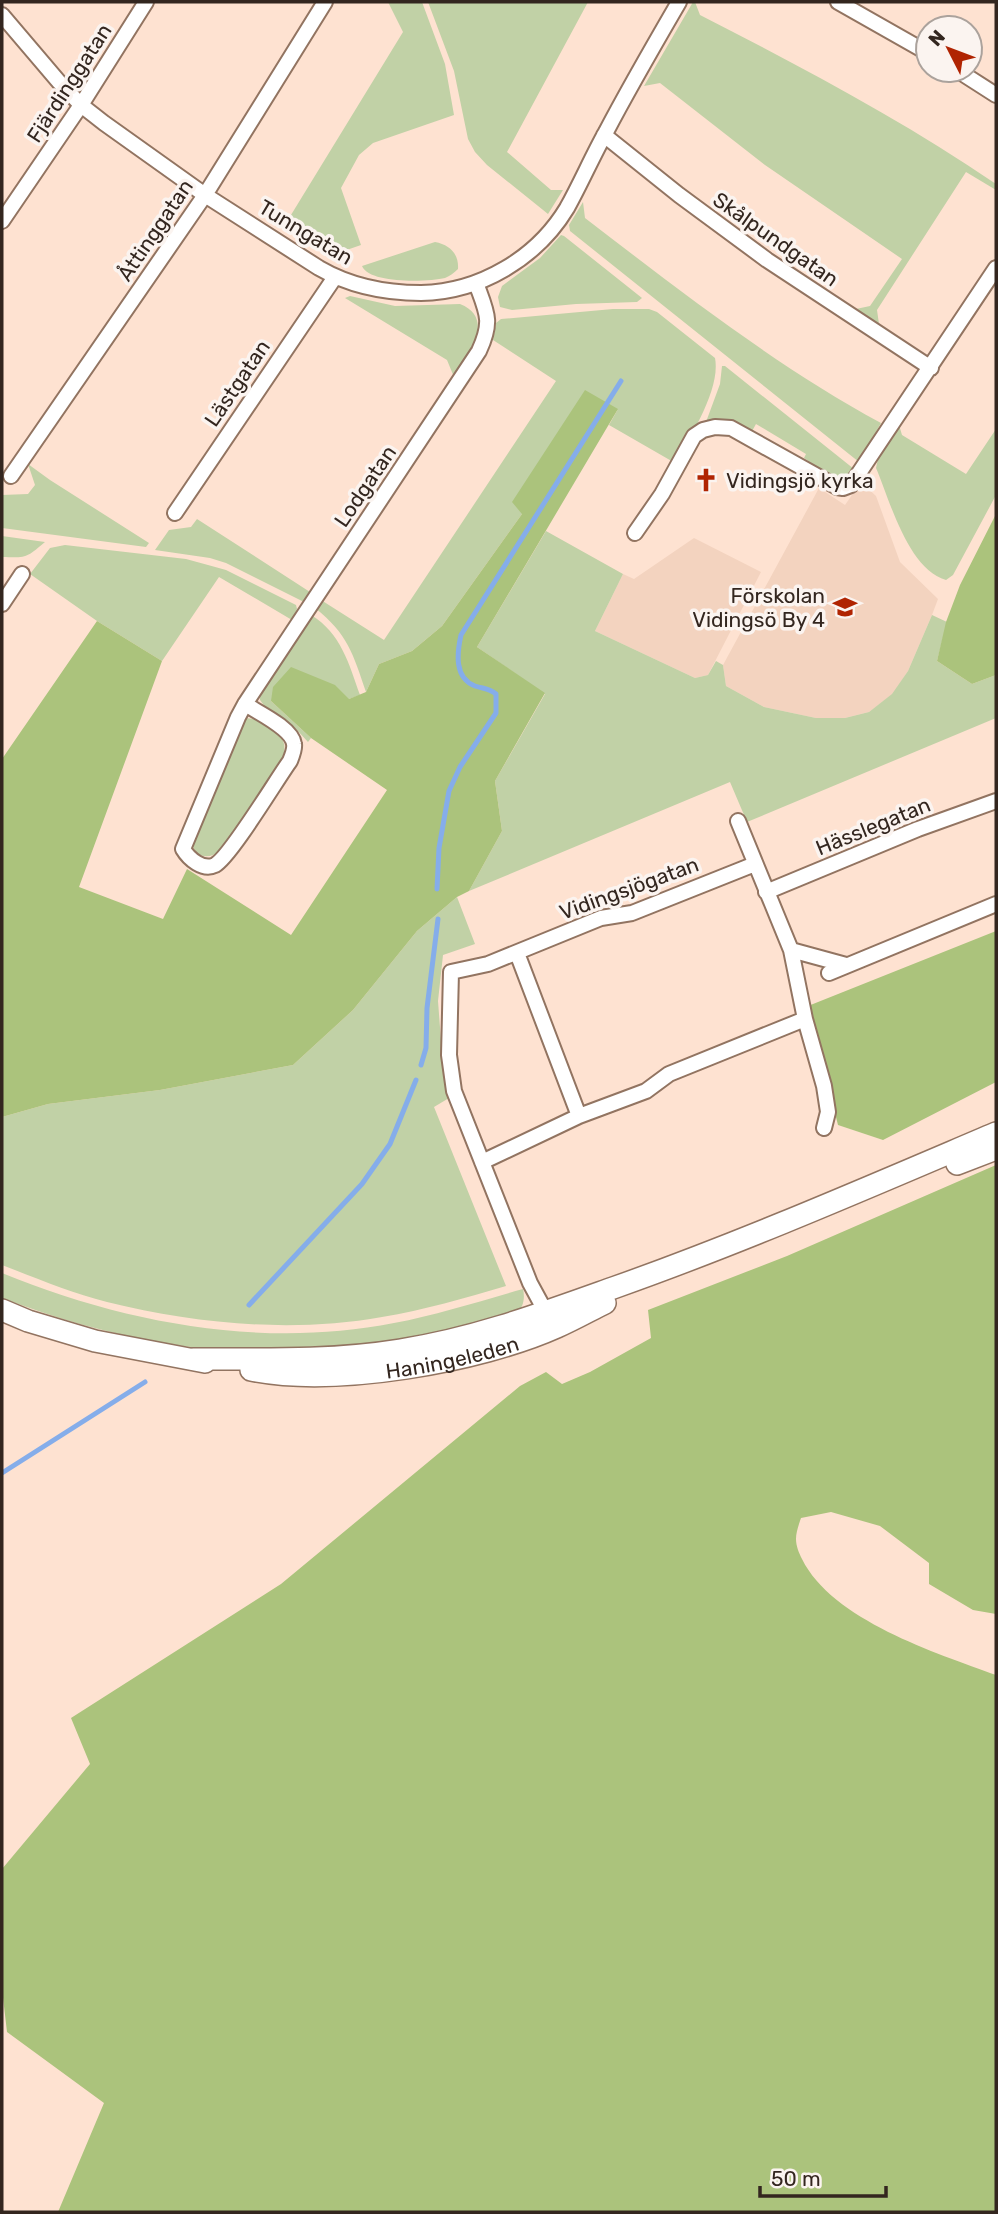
<svg xmlns="http://www.w3.org/2000/svg" width="998" height="2214" font-family="Rubik,sans-serif">
	<rect width="100%" height="100%" fill="#fee2d1"/>
	<!-- built -->
	<path fill="#f3d3bf" d="M861,482l15,14 24,66 38,37 -6,16 -24,56 -15,23 -24,18 -24,6h-29l-52,-11 -38,-21 -3,-21 96,-177 26,17z
		M694,538l67,34 -53,103 -13,3 -100,-47 28,-57 11,5z"/>
	<!-- green -->
	<path fill="#c1d1a6" d="M388,2h34l23,62 9,51 -81,28 -14,12 -18,33 20,57 -26,9 -11,-2 -41,-24 120,-196z
		M428,2h160l-81,150 44,38h12l-15,24 -61,-49 -12,-13 -7,-13 -14,-68z
		M693,2h2l5,13c102,52 202,105 296,169v6l-30,-18 -89,138 2,14 -23,-15 14,-3 32,-47 -137,-94 -105,-82 -16,3z
		M583,202l2,16c94,72 192,149 296,205l-22,39 -289,-231 -1,-6z
		M561,235l3,1 78,62 -5,4 -61,2 -64,6 -12,-3 -2,-10 4,-11 38,-28z
		M435,242c15,3 24,12 23,27 -4,4 -8,7 -13,9 -17,4 -76,6 -83,-12z
		M350,296l45,10 65,-2c37,15 7,52 -6,73l-7,-17 -102,-62z
		M613,309h36l8,3 58,46c6,31 -25,79 -40,105l-66,-38 9,-16 -96,105 -80,112 -30,25 -33,13 -13,28c-13,-38 -18,-58 -51,-84l6,-8 63,40 172,-259 -63,-41 3,-17 5,-4z
		M722,366h3l129,103c-12,21 -36,-2 -50,-11l2,-4 -50,-30 -5,9 -45,-11 14,-38z
		M899,425l3,10 64,39 30,-45v66l-43,80 -7,5c-38,-11 -56,-79 -70,-112l3,-14z
		M28,464l22,16 99,63 -3,4 -144,-19v-33l26,-1 7,-9z
		M197,519l113,73 -6,10 -78,-39 -16,-5 -55,-8 14,-20 22,-3z
		M546,531l77,43 -28,57 100,47 13,-3 8,-14 7,4 3,21 38,21 52,11h29l24,-6 23,-18 16,-23 24,-56 15,7 -10,39 35,23 24,-9v43l-249,104 -17,-40 -261,109 33,-60 -7,-50 50,-87 -68,-47z
		M2,536l43,6c-18,15 -17,16 -42,15z
		M65,545l121,14 22,6 18,5 70,35 1,4 -5,11 -73,-43 -57,84 -65,-40 -67,-47 20,-26z
		M311,615c30,18 38,49 49,80l-11,4 -78,2 40,37 -3,4 -12,-13 -27,-17 -9,-12v-6z
		M245,718c14,0 36,12 39,26 1,3 0,10 -1,13l-63,94c-12,9 -24,7 -29,-9l48,-119z
		M457,897l18,47 -32,11 -5,46 6,79 5,18 -15,9 72,179c-41,12 -82,24 -124,31 -90,16 -186,7 -275,-15 -36,-9 -71,-24 -105,-37v-148l46,-13 112,-14 133,-25 60,-55 64,-79z
		M2,1273c122,50 260,76 392,50 43,-8 86,-22 129,-34 2,8 1,19 -7,24 -8,5 -21,7 -30,10 -78,23 -166,29 -247,28 -24,0 -50,-4 -74,-8 -56,-9 -110,-25 -163,-45z"/>
	<!-- forest -->
	<path fill="#abc37c" d="M585,390l33,19 -141,238 68,46 -50,88 7,50 -33,60 -12,6 -40,34 -64,79 -60,55 -133,25 -112,14 -46,13v-358l95,-138 65,40 -83,226 84,32 24,-50 104,66 96,-145 -76,-52 -40,-37 2,-14 18,-20 44,18 14,14 17,-7 13,-28 33,-13 30,-25 80,-112 -10,-12z
		M996,514v161l-24,9 -35,-23 9,-39 14,-37z
		M996,931v151l-113,58 -45,-15 -30,-119z
		M996,1165v449l-23,-4 -44,-26v-21l-49,-37 -49,-14 -30,6c-2,6 -5,14 -5,21 0,7 3,14 6,20 30,61 134,94 194,116v537h-938l46,-109 -97,-71 -5,-43v-120l88,-105 -19,-46 210,-134 239,-198 26,-14 16,12 28,-12 61,-34 -3,-28 139,-54z"/>
	<g fill="none" stroke-linecap="round" stroke-linejoin="round">
		<!-- stream -->
		<path stroke="#85adea" stroke-width="5" d="M437,889l2,-41 10,-57 11,-24 36,-54v-19c-7,-6 -12,-5 -21,-8 -21,-8 -18,-33 -14,-51l160,-254
			M421,1065l5,-17 1,-40 11,-89
			M249,1305l113,-121 28,-40 26,-64
			M2,1473l143,-91"/>
		<!-- street casing -->
		<g stroke="#927461" stroke-width="18">
			<path id="street" d="M838,2l90,51
				M2,15l57,67 22,23 23,18 101,72 114,73c31,18 66,25 102,25 59,-1 116,-35 146,-85 14,-25 25,-51 39,-76 23,-44 48,-87 73,-130
				M957,70l39,25
				M604,135l75,60 88,65 164,108
				M2,221l79,-116 65,-103
				M11,476l194,-281 120,-193
				M175,513l160,-236
				M635,533l27,-39 32,-58 9,-6 12,-3 16,1 106,59 6,1 8,-3 145,-217
				M2,604l20,-30
				M245,704c12,8 47,24 49,40 1,5 -2,12 -4,17 -13,18 -60,96 -75,104 -12,6 -26,-6 -32,-16l55,-132 7,-13 234,-353c14,-30 8,-38 -3,-68
				M738,821l53,129 55,15
				M766,892l152,-63 78,-28
				M791,950l14,69 19,67 4,26 -4,16
				M517,953l62,163
				M829,973l167,-69
				M482,1162l97,-46 67,-25 23,-17 136,-55
				M549,1318l-19,-35 -76,-192 -5,-36 2,-83 37,-8 113,-46 31,-5 123,-49"/>
		</g>
		<!-- secondary casing -->
		<g stroke="#927461" stroke-width="24">
			<g id="secondary">
				<path d="M957,1164l39,-15"/>
				<path d="M2,1310l26,11 67,20 110,21"/>
				<path d="M193,1359c69,0 139,2 207,-9 73,-11 143,-37 213,-62 130,-46 256,-101 383,-155"/>
				<path id="s1" d="M251,1370c84,17 228,-8 306,-43 16,-7 32,-16 48,-24"/>
			</g>
		</g>
		<!-- street -->
		<use href="#street" stroke="#fff" stroke-width="14"/>
		<!-- secondary -->
		<use href="#secondary" stroke="#fff" stroke-width="21"/>
	</g>
	<!-- icons -->
	<defs>
		<g id="church-bare" transform="scale(1.89)"><path d="M-1.2-6h2.4v3.5h3.3v2.4h-3.3V6h-2.4V-.1h-3.3v-2.4h3.3Z" fill="#b02402" stroke="#fbf4f0" stroke-width="2.5" paint-order="stroke"/></g>
		<g id="school-bare" transform="scale(1.89)"><path d="M0-5L7-2L0 1L-7-2ZM-4 1L0 2.5L4 1V4Q0 6-4 4Z" fill="#b02402" stroke="#fbf4f0" stroke-width="2.5" paint-order="stroke"/></g>
	</defs>
	<g fill-rule="evenodd">
		<use href="#church-bare" x="706" y="480"/>
		<use href="#school-bare" x="845" y="607"/>
	</g>
	<g text-anchor="middle" dominant-baseline="central" stroke-width="7" stroke-linejoin="round" paint-order="stroke">
		<!-- street labels -->
		<g font-size="21" fill="#33261f" stroke="#fbf4f0">
			<text transform="translate(69 83) rotate(-57)">Fjärdinggatan</text>
			<text transform="translate(155 230) rotate(-56)">Åttinggatan</text>
			<text transform="translate(306 232) rotate(31)">Tunngatan</text>
			<text transform="translate(776 239) rotate(35)">Skålpundgatan</text>
			<text transform="translate(237 383) rotate(-56)">Lästgatan</text>
			<text transform="translate(365 486) rotate(-56)">Lodgatan</text>
			<text transform="translate(873 826) rotate(-22)">Hässlegatan</text>
			<text transform="translate(629 888) rotate(-20)">Vidingsjögatan</text>
			<text stroke="none"><textPath href="#s1" startOffset="203">Haningeleden</textPath></text>
		</g>
		<!-- poi labels -->
		<g font-size="21" fill="#33261f" stroke="#fbf4f0" text-anchor="start">
			<text x="726" y="480">Vidingsjö kyrka</text>
			<text x="825" y="595" text-anchor="end">Förskolan<tspan x="825" dy="24">Vidingsö By 4</tspan></text>
		</g>
	</g>
	<!-- border -->
	<rect width="998" height="2214" fill="none" stroke="#33261f" stroke-width="7"/>
	<!-- north arrow -->
	<g transform="translate(949 49) rotate(312)"><circle r="33" fill="#fbf4f0" stroke="#aba29c" stroke-width="2"/>
	<path d="M0-5L12 26L0 18L-12 26Z" fill="#b02402"/>
	<text y="-10" font-size="19" font-weight="bold" text-anchor="middle" fill="#33261f">N</text>
	</g>
	<!-- scale -->
	<path d="M760 2186v10h126v-10" fill="none" stroke="#33261f" stroke-width="3.5"/>
	<text x="771" y="2186" font-size="21" fill="#33261f" stroke="#fbf4f0" stroke-width="5" paint-order="stroke">50 m</text>
</svg>
